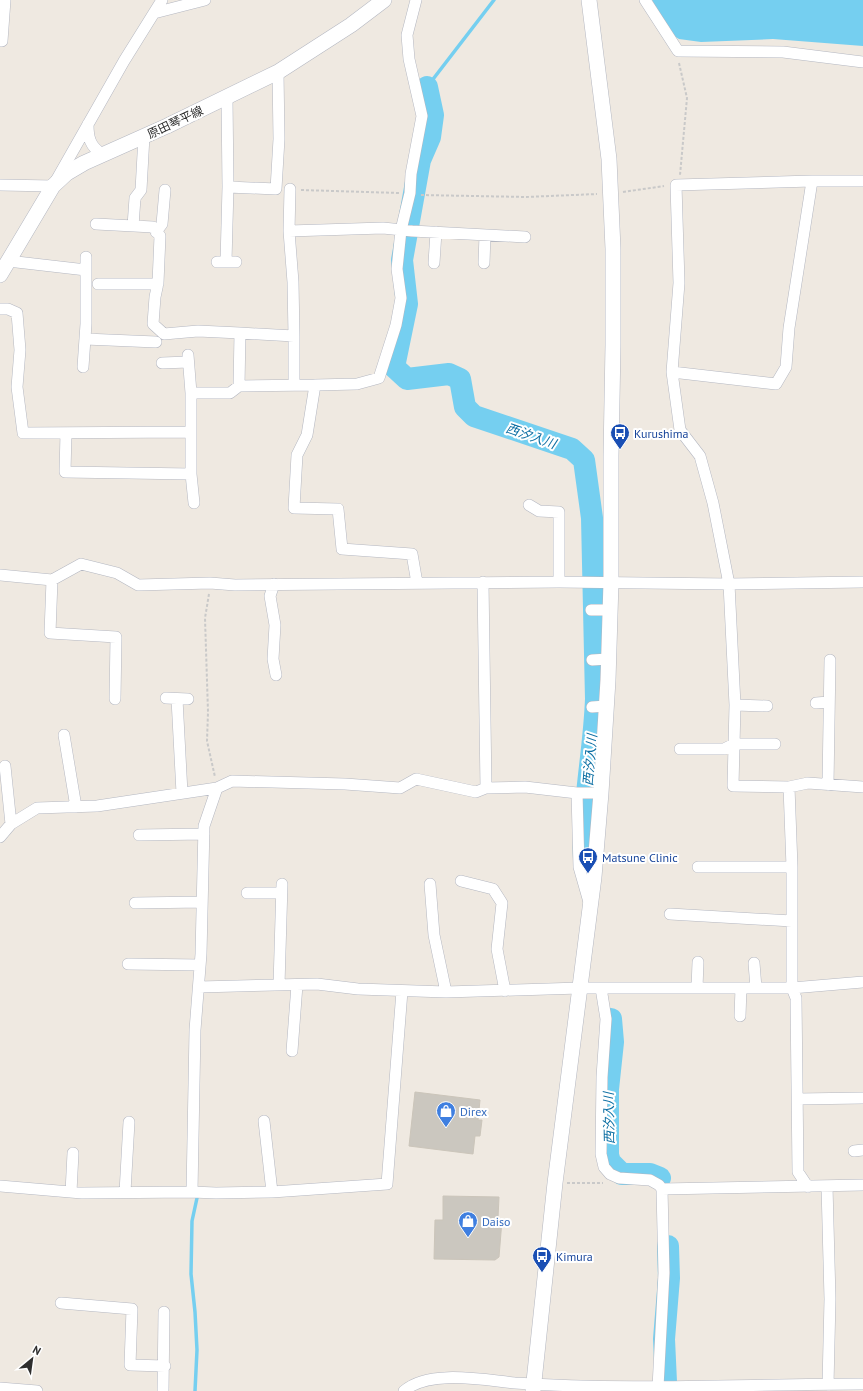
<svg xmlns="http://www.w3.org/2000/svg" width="863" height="1391" font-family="'PT Sans','Noto Sans JP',sans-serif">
	<rect width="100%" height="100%" fill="#efe9e1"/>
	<!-- water -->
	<path fill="#75cff0" d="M652,0h211v46l-90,-7 -72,3 -22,-3 -10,-6z"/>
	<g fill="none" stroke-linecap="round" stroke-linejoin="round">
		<!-- stream -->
		<path stroke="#75cff0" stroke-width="3.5" d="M427,87l67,-87
			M195,1391l2,-41 -2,-38 -4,-38 1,-53 5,-23"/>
		<!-- river -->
		<path stroke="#75cff0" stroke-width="22" d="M427,87l6,28 -3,22 -10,23 -18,100 5,44 -13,63 13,12 42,-5 11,5 5,28 9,9 98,33 12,11 8,58 4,181c-2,54 -14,107 -12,160
			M611,1019l2,23 -5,47v66l2,7 12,12h28l10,4
			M666,1382l-2,-43 5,-61 -1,-32"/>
	</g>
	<!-- building -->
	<path fill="#cbc7bf" stroke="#cbc5ba" d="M415,1092l65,8 -2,20h4l-2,16h-5l-2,18 -64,-8z
		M443,1196l56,1 -1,21 4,2 -3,37 -4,3 -61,-1 1,-39h8z"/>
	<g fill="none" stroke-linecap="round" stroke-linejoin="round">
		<!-- street casing -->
		<g stroke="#b4b7c1" stroke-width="12">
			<path id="street" d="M416,0l-9,35 2,24 13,57 -11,58 -1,19 -9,37 -4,39 4,29 -5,27 -17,53 -22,6 -42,1 -8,50 -10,20 -3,53 44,1 4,40 70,5 5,29
				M645,0l33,51 105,1 80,10
				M154,13l51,-13
				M0,41h2l3,-41
				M88,124c0,14 2,22 14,30
				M863,181h-51l-136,4 3,98 -7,89 8,58 20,26 13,47 16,81 6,121 -2,81 56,1 19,-4 55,4
				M0,185l53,1 71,-125 38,-61
				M228,187l48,2 3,-50 -1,-67
				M290,189l-1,42 94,-3 29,3 113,6
				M96,224l57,3 7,9 -2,47 -3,14 -2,27 11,10 34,-3 42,2 -1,53
				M133,226l2,-28 6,-8 3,-54
				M156,232l6,-8 3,-34
				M8,261l78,9
				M217,262h9l2,-75 -1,-89
				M226,262h10
				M434,263l2,-31
				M484,263l1,-28
				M98,284h60
				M0,309h8l9,4 3,37 -3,37 6,46 167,-1
				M240,333l54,3 -1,-54 -4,-51
				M294,336v48
				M85,339l71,3
				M188,355l3,38h39l9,-7 76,-1
				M162,363l26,-1
				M83,367l3,-43v-67
				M672,372l104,12 10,-17 3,-39 23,-147
				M191,393v81l3,29
				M66,433l-1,39 126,2
				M529,505l10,6 20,1v70
				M0,575l52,5 29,-16 36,9 21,12 72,-2 25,2 324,-3 170,2 134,-2
				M52,580l-2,53 66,4 -1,62
				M274,584l-4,12 5,29 -2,34 3,16
				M591,610h19
				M592,660l16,-1
				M166,698l22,1
				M177,699l5,94
				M816,703l13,-1
				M735,705l32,1
				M592,707l14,-1
				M64,735l12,72
				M680,749h44l10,-5h41
				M5,766l6,58
				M828,785l2,-125
				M789,787l3,80v121l4,10 2,174 10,15
				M486,788l39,-1 52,6h24
				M577,793l2,74 10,35
				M139,835l65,-1
				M0,837l11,-13 26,-16 60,-2 120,-18 15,-7 113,3 55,4 16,-9 60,13 10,-4 -3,-206
				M698,867h94
				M461,881l32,8 9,14 -5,46 8,42
				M430,884l4,51 12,57
				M247,893h34
				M135,903l67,-1
				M670,914l122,7
				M754,963l2,25
				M128,964l72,1
				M279,985l3,-101
				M199,987l118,-3 41,5 88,3 134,-4h212l71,-6
				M601,988l5,31 -4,58 -1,77 3,13 6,7 9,4 31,2 9,5 3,4 2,84 -6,114
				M697,988l1,-26
				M740,1016l1,-28
				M292,1051l5,-66
				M798,1099l65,-1
				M264,1121l8,71
				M854,1151l9,-1
				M0,1186l82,7 110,-1 24,1 56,-1 115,-8 15,-193
				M827,1186l3,113 -2,86
				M662,1189l201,-4
				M71,1192l2,-39
				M125,1192l4,-70
				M192,1192l3,-162 6,-76 3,-128 13,-38
				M61,1303l71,6 -2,56 35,1
				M0,1388l37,3
				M163,1391l1,-79
				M404,1391c25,-22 80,-11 111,-8 116,8 232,1 348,1"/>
		</g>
		<!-- secondary casing -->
		<g stroke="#b4b7c1" stroke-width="16">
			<path id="secondary" d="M0,275l53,-89 14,-13 17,-10 83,-37 111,-54 73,-47 33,-25
				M533,1391l22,-208 39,-306 7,-84 7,-113 3,-98v-126l2,-111v-96l-4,-90 -20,-159"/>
		</g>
		<!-- path -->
		<path stroke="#c9c9c9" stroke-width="2" stroke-dasharray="3 2" stroke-linecap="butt" d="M679,63l8,35 -7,77
			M301,190l98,3
			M623,192l41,-6
			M421,195l105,2 71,-3
			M209,594l-4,24 3,94 -1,29 8,36
			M567,1183h36"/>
		<!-- street -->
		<use href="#street" stroke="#fff" stroke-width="11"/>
		<!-- secondary -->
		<use href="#secondary" stroke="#fff" stroke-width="15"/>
	</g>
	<!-- icons -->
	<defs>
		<g id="bus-pin" transform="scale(1)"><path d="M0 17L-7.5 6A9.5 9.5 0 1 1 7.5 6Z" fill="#1a4fb4" stroke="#fff"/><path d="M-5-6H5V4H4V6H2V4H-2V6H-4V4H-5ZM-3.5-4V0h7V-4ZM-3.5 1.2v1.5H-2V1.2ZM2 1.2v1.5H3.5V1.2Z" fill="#fff"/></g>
		<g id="shop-pin" transform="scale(1)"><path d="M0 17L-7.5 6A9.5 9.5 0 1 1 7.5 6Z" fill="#3f7fe0" stroke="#fff"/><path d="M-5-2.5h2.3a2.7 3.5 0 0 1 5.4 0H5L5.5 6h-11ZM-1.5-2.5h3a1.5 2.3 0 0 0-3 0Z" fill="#fff"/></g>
	</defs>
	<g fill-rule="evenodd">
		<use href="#bus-pin" x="620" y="433"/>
		<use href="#bus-pin" x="588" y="857"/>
		<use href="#shop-pin" x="446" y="1111"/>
		<use href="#shop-pin" x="468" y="1221"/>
		<use href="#bus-pin" x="542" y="1256"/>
	</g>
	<g text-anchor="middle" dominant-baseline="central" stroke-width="4" stroke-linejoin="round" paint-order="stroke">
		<!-- street labels -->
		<g font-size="12" fill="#2e2e2e" stroke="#fff">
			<text transform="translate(175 122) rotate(-25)">原田琴平線</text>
		</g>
		<!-- transit labels -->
		<g font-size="12" fill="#164399" stroke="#fff" text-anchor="start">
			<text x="634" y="433">Kurushima</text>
			<text x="602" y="857">Matsune Clinic</text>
			<text x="556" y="1256">Kimura</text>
		</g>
		<!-- shop labels -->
		<g font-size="12" fill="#366cbe" stroke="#fff" text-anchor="start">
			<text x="460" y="1111">Direx</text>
			<text x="482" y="1221">Daiso</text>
		</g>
		<!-- water labels -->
		<g font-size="13" font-style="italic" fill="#0d6fa3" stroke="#fff">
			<text transform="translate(531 436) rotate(19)">西汐入川</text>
			<text transform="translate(590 760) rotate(-85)">西汐入川</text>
			<text transform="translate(609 1118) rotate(-91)">西汐入川</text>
		</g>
	</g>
	<!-- north arrow -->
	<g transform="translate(32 1359) rotate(29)" stroke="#ffffff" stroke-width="3" paint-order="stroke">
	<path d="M0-3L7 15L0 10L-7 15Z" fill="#2e2e2e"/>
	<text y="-6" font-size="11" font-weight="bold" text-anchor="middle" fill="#2e2e2e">N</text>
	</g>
</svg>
